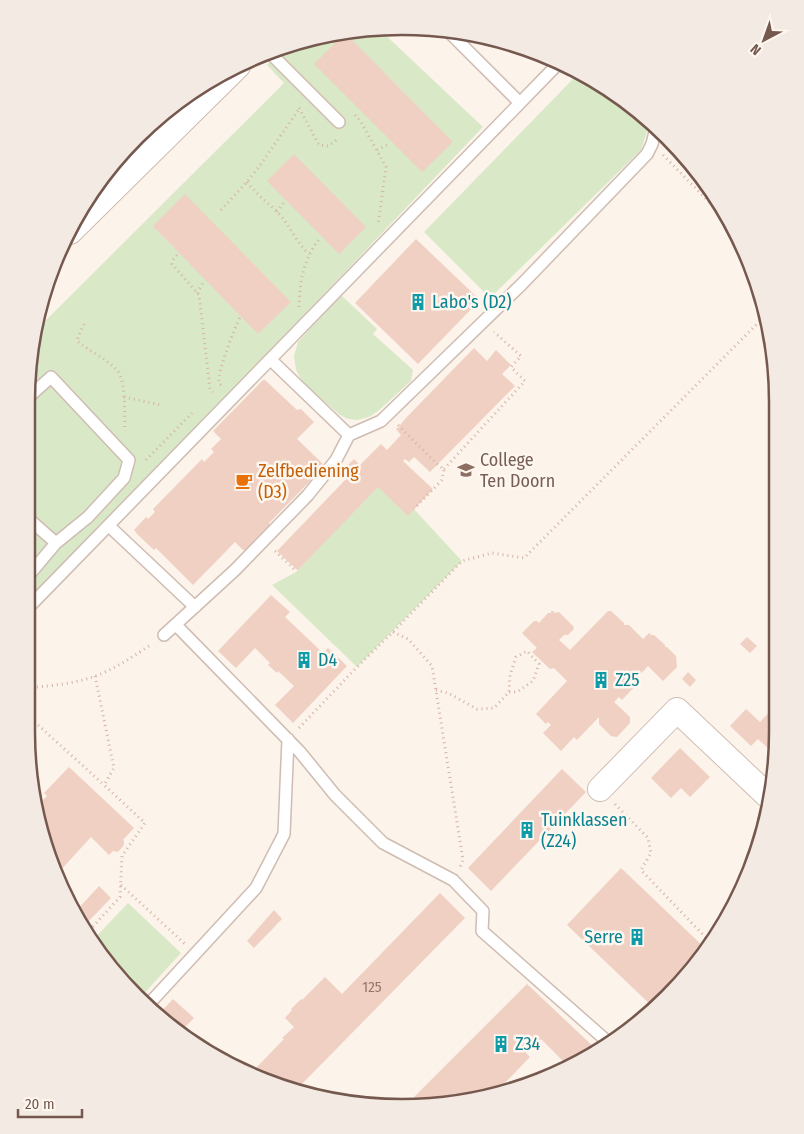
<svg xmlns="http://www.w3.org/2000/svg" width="804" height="1134" font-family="'Fira Sans Condensed',sans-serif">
	<rect width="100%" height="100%" fill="#fcf3ea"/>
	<!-- green -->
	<path fill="#d9e9c8" d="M379,29l104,98 -454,477 4,-271 251,-250 -17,-18 20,-20 66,-15z
		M571,67l60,37 19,18 -9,28 -151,148 -66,-66 148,-152z
		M341,295l36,34 -4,5 40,36 -2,11 -33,30 -9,6 -12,3 -9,-1 -8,-4 -37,-32 -7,-13 -2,-14 4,-14z
		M382,479l28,26 52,56 -105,106 -85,-82 24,-13 5,-5z
		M128,903l53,50 -41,45 -49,-56z"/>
	<!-- building -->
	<path fill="#f0d0c3" d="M345,33l108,109 -31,30 -108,-108z
		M294,154l72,73 -27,27 -72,-73z
		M185,194l106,108 -33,32 -105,-108z
		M416,239l64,61 -62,64 -63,-61z
		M474,348l13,13 9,-11 15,15 -9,9 13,12 -85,86 -16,-15 -5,5 -4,-3 -2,2 30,28 -25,27 -30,-29 -80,83 -2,-1 -19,-18 70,-73 -6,-6 13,-13 6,6 21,-21 6,6 14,-15 -5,-6 1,-1h1l7,-9z
		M263,380h2l32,30 4,-1 13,13 -17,17 27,26 -1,3 -54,55 2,3 -23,24h-5l-8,-8 -42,43 -37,-37 -2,2 -16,-15 -4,-5 12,-13 2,2 7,-7 -2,-3 49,-50 2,3 10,-10 -3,-3 10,-10 -8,-8z
		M271,595l19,17 -5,5 38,36 5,-5 19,18 -54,57 -18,-18 19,-19 -16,-15 -1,2 -9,-8 2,-2 -15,-15 -19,20 -18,-17z
		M551,611h3v2l5,-1 14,14 1,3 -6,6h-4l-5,5 11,10 38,-39h3l13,12v2h5l14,14 6,-6 2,2h3l11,10v2h2l9,9 1,11 -14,14 -15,-15 -13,14 3,3 -16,17 -3,-3 -5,5 16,15v6l-13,14 -6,-1 -12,-12v-7l-22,23 -3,-3 -13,14 -18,-18 8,-8 -3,-3 -2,2 -10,-10 31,-33 -13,-13 -4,1 -18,-17 5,-4 -15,-15 12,-12h3l2,2 9,-10h3z
		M747,637l10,9 -7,7 -10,-9z
		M688,672l8,8 -6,7 -8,-8z
		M774,707l3,2v44l-2,2 -17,-16 -7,7 -21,-20 16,-17 14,13z
		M680,748l30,29 -20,20 -9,-9 -10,10 -20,-20z
		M69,767l65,61 -11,12 1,1v4l-6,7 -5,-1 -4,4 -18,-18 -32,35 -20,-42 -3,-23 11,-11 -3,-3z
		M562,769l24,23 -95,99 -23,-23z
		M621,868l86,82 -7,11 -45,48 -88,-84z
		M99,886l12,12 -28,29 -7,-16z
		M440,893l25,25 -168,171 -39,-10 -8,-5 34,-35 -2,-1 12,-11 -9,-9 7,-8 -1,-1 10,-10 1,1 23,-23 17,17z
		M274,910l8,9 -28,29 -7,-7z
		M527,984l70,66 -27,18 -29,-29 -15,14 4,4 -33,34 -46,13h-44z
		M173,999l21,19 -13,13 -24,-15z"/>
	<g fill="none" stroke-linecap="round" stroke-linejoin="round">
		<!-- service casing -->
		<g stroke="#cfbcb2" stroke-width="14">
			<path id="service" d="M447,30l73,73
				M269,52l70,70
				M271,360l78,75
				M30,520l26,23
				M109,526l86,81
				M29,575l27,-32 32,-26 36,-39 5,-18 -78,-83 -19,17
				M28,608l527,-541 6,-5
				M176,625l124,127 35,43 48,48 70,37 30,31 -1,20 126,111
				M164,635l71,-65 73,-75 28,-35 13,-25 32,-14 141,-137 125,-130 5,-10 4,-16
				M147,1006l109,-118 28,-54 4,-95"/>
		</g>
		<!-- minor casing -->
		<g stroke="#cfbcb2" stroke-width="26">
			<path id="minor" d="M70,232l168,-166
				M600,789l77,-79 93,88"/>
		</g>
		<!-- path -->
		<path stroke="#d5b3a5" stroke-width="3" stroke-dasharray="1 4" stroke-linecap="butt" d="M299,108l20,37 9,1 10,-7
			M355,115l6,7 25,45 -8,58
			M377,150l12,-6
			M663,155l61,62 3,1
			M247,182c10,13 23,22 34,34 10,12 16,27 28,38
			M221,210l26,-28 14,-18 38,-55
			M277,212l7,-10
			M177,255l-4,5 -1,4 27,31 11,94 3,3
			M197,293l7,-12
			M299,307c1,-27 4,-47 21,-69
			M84,324l-5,11 -2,6c12,10 28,17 39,28 11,10 8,46 9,62
			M221,385c-1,-1 -2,-2 -2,-3 -2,-10 16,-54 21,-65
			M124,397l37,8
			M398,425l40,40 6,4 -2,11 -28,29
			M146,460l46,-47
			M444,469l81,-88 -14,-14 10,-11 -19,-17 -8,-7
			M275,551l21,20
			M393,632l15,7 24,27 31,194 -3,7
			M27,688c22,-2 45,-4 66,-11 20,-7 41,-21 59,-33
			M436,690l12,3 29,16 17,-1 15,-16 1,-17 6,-18 11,-6 12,13 -6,17 -16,11h-8
			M27,715l77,70
			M299,728l58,-61 36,-35 69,-71 30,-8 32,5 240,-241
			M615,804l33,34 3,15 -10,17 70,73
			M121,885l64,59
			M86,934l34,-37 2,-41 23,-33 -41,-38 10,-17 -19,-92"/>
		<!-- service -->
		<use href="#service" stroke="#fff" stroke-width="11"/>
		<!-- minor -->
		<use href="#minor" stroke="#fff" stroke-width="24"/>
	</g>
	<!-- icons -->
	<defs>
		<g id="building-bare" transform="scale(1.35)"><path d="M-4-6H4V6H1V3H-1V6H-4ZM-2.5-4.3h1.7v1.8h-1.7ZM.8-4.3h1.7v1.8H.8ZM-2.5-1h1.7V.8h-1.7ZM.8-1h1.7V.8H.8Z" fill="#0f9aa8" stroke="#fef7f0" stroke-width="2.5" paint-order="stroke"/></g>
		<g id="school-bare" transform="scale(1.35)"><path d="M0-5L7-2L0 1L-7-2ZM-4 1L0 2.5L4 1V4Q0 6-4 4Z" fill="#8d6e63" stroke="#fef7f0" stroke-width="2.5" paint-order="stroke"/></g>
		<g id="cafe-bare" transform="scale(1.35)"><path d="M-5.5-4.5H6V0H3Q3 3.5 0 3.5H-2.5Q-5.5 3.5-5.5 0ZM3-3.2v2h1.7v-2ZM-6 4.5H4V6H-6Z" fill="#e8710a" stroke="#fef7f0" stroke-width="2.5" paint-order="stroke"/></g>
	</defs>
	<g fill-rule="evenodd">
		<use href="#building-bare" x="418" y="302"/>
		<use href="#school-bare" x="466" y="470"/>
		<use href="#cafe-bare" x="244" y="481"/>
		<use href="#building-bare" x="304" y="660"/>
		<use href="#building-bare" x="601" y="680"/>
		<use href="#building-bare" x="527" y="830"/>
		<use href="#building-bare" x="637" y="937"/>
		<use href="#building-bare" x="501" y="1044"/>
	</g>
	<g text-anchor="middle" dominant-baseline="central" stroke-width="5" stroke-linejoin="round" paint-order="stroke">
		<!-- number labels -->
		<g font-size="15" fill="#94766b">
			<text x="372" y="987">125</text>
		</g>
		<!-- culture labels -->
		<g font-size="18" fill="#0d838f" stroke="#fef7f0" text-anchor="start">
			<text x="432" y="302">Labo's (D2)</text>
			<text x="318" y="660">D4</text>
			<text x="615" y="680">Z25</text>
			<text x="541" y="820">Tuinklassen<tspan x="541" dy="21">(Z24)</tspan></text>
			<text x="623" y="937" text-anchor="end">Serre</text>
			<text x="515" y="1044">Z34</text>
		</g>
		<!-- education labels -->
		<g font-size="18" fill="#785e54" stroke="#fef7f0" text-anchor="start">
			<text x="480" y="460">College<tspan x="480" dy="21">Ten Doorn</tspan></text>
		</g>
		<!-- food labels -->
		<g font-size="18" fill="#c56008" stroke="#fef7f0" text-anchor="start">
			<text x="258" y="471">Zelfbediening<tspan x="258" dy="21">(D3)</tspan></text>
		</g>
	</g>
	<!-- crop -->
	<path d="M0 0H804V1134H0ZM402 35H402A367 367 0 0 1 769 402V732A367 367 0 0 1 402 1099H402A367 367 0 0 1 35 732V402A367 367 0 0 1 402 35Z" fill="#f3eae3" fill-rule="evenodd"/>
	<path fill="none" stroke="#75584e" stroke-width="2.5" d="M402 35H402A367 367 0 0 1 769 402V732A367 367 0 0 1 402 1099H402A367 367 0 0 1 35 732V402A367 367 0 0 1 402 35Z"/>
	<!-- north arrow -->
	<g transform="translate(764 40) rotate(221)" stroke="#fef7f0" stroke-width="4" paint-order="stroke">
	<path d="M0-4L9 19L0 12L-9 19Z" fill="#75584e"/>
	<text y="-8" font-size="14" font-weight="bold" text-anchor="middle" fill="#75584e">N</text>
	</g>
	<!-- scale -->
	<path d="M18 1109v8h64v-8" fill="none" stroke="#75584e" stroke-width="2.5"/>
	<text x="25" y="1109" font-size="15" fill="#75584e" stroke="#fef7f0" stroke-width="4" paint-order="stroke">20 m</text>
</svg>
